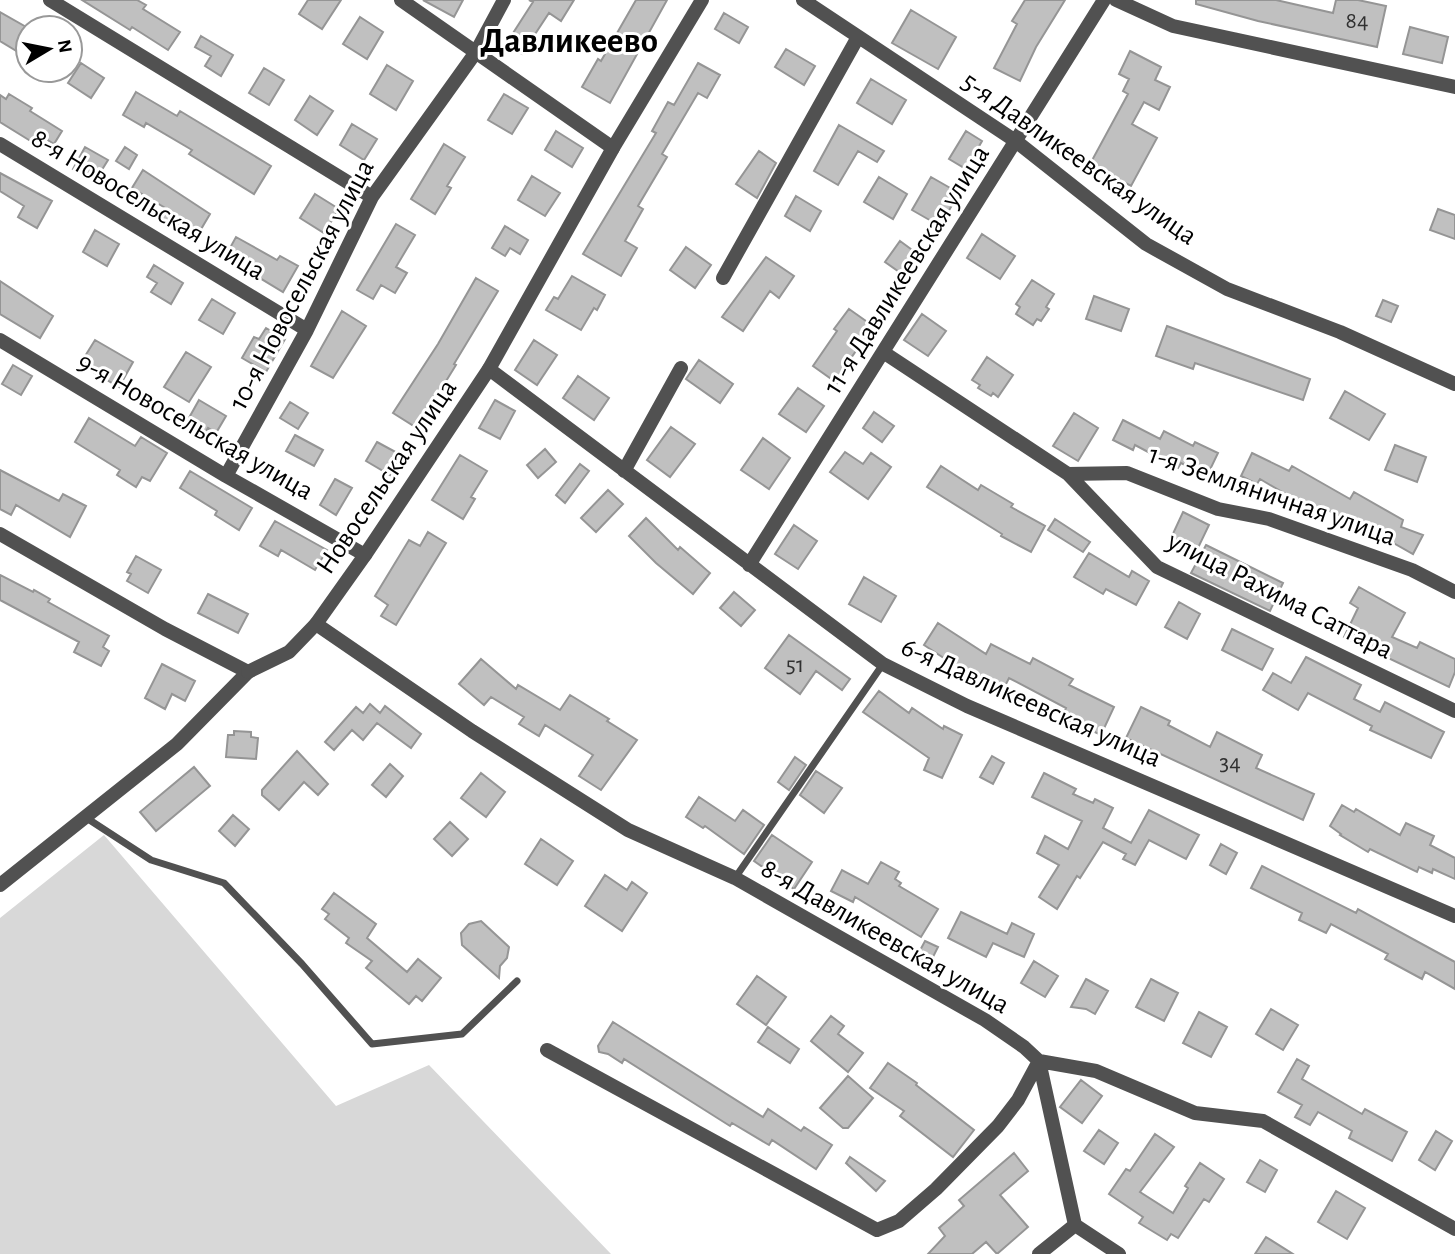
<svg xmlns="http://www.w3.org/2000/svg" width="1455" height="1254" font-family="'Alegreya Sans',sans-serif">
	<rect width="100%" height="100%" fill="#fff"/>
	<!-- green -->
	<path fill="#d8d8d8" d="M104,835l232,271 93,-41 182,189h-611v-336z"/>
	<!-- building -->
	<path fill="#c0c0c0" stroke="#959595" stroke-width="2" d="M82,0h55l9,5 -3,4 37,23 -12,18 -36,-23 -2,3z
		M308,0h33l-19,29 -23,-15z
		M423,0h40l-9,17z
		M529,0h45l-13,21 -12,-8 -27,41 -16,-10 27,-42z
		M636,0h31l-57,103 -28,-16 16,-28 3,2z
		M1025,0h40l-29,47 -16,34 -26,-13 23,-44 -5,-3z
		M1196,0h80l57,13 3,-13h22l28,6 -9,41 -119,-26 -62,-17z
		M911,10l45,27 -18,32 -46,-26z
		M0,12l28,16v30l-28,-17z
		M724,13l24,14 -9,16 -24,-14z
		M360,17l23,15 -16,27 -24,-15z
		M1410,27l38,10 -6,26 -39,-9z
		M201,36l32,19 -12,21 -16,-10 6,-10 -16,-9z
		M786,49l29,17 -11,19 -29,-18z
		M1130,51l31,16 -6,13 15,7 -11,23 -15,-8 -12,22 25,14 -26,48 -41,-22 38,-70 -5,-3 6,-12 -10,-5z
		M81,63l23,15 -13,20 -23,-15z
		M698,63l22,12 -13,23 -9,-5 -36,61 5,3 -29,49 5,3 -18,32 12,7 -16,28 -38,-22 73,-121 -4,-2 16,-29 6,3z
		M387,65l26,16 -17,29 -26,-16z
		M264,68l20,12 -15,25 -20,-12z
		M871,79l35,21 -14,24 -35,-21z
		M136,92l41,24 3,-5 91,55 -17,28 -65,-40 3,-4 -46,-27 -2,4 -21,-12z
		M9,94l23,14 -2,3 32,20 -8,13 -11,-7 -6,8 -37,-23v-27l6,4z
		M504,94l24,14 -16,26 -24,-14z
		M310,96l23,15 -16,24 -22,-15z
		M352,124l25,15 -13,21 -24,-15z
		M839,125l45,26 -7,11 -19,-11 -20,34 -24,-14z
		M556,131l27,17 -11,19 -27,-17z
		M966,131l16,10 -16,28 -17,-10z
		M444,144l21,13 -18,29 4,2 -16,26 -24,-15z
		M85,147l23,13 -13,21 -22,-12z
		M125,147l12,8 -8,14 -13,-8z
		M759,151l17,12 -19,35 -21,-14z
		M143,170l67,44 -16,27 -34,-21 7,-11 -35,-21z
		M0,173l52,28 -15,27 -19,-11 6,-11 -24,-15z
		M532,176l28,17 -15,23 -27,-16z
		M879,177l28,17 -14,25 -29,-17z
		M931,177l28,16 -19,33 -28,-16z
		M315,194l24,15 -15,24 -24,-15z
		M796,196l25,15 -11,20 -25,-15z
		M1438,209l17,6v24l-25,-9z
		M396,224l19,11 -19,32 11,6 -12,20 -14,-8 -8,14 -16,-9z
		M505,226l23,14 -8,14 -10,-6 -5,8 -13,-8z
		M95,230l24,14 -12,22 -24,-14z
		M982,234l33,22 -15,23 -33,-21z
		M236,237l41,23 3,-4 18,10 -15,26 -58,-35z
		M900,241l19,14 -14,21 -20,-14z
		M686,247l25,18 -16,23 -25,-18z
		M766,257l28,19 -15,22 -9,-7 -27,40 -21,-14z
		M154,265l29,18 -12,21 -20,-12 6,-9 -10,-6z
		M572,276l33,19 -8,15 -3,-2 -13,22 -35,-20 8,-13 4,2z
		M476,278l22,13 -44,73 2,1 -39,63 -24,-15 45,-69z
		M1032,280l22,14 -8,13 3,2 -8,12 -4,-2 -4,6 -17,-11 4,-7 -4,-3z
		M0,281l53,35 -13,22 -40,-24z
		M1094,296l35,13 -8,22 -35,-12z
		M212,299l23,14 -12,21 -24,-14z
		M1383,300l15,6 -7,16 -15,-6z
		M849,309l24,17 -26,38 2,2 -12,17 -24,-17 24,-35 -3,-2z
		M342,311l24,15 -33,52 -22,-12z
		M922,314l24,17 -18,25 -24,-16z
		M1167,326l143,53 -7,21 -108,-37 -2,6 -37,-13z
		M266,328l19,11 -19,33 -24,-14 12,-21 5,2z
		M95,340l38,22 -14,25 -34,-20 2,-4 -5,-2z
		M534,340l23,15 -20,30 -22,-15z
		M186,352l25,15 -22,35 -25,-15z
		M987,357l26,18 -15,22 -5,-4 -2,3 -13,-8 2,-3 -8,-5z
		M699,360l34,24 -13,19 -34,-24z
		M13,365l19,11 -11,19 -19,-11z
		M578,376l31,22 -15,22 -31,-22z
		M798,388l26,18 -18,26 -27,-18z
		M1345,391l40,23 -16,26 -39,-22z
		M199,400l27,16 -10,17 -8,-5 -5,8 -18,-11z
		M495,400l20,11 -15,28 -21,-11z
		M290,402l18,11 -10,16 -18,-11z
		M874,412l20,14 -12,16 -19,-14z
		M1074,413l24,15 -20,33 -25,-15z
		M89,418l46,28 6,-9 26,16 -17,28 -8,-4 -6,10 -19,-12 3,-5 -45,-28z
		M1123,420l37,19 4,-8 29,15 2,-4 23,11 -11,23 -26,-13 -3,5 -43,-23 -2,5 -20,-10z
		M671,427l24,17 -25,33 -23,-17z
		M295,435l28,15 -9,16 -28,-15z
		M763,438l27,20 -21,31 -28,-19z
		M377,442l24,13 -11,20 -24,-14z
		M1395,445l31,12 -9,25 -32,-12z
		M545,449l11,13 -18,16 -11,-13z
		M845,452l18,12 8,-11 20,14 -23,32 -38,-27z
		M1252,453l37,18 3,-5 58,33 4,-7 49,28 -2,7 22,8 -10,19 -39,-22 -2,3 -51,-29 -3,7 -58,-34 -3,5 -16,-8z
		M460,455l27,16 -16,26 4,2 -12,20 -31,-19z
		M580,464l9,7 -24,32 -9,-8z
		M941,466l37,24 3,-5 32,19 -2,3 34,19 -14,26 -30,-16 1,-2 -75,-47z
		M0,470l59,31 4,-7 23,12 -16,31 -54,-32 -5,10 -11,-6z
		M190,471l62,37 -13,22 -24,-15 2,-4 -37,-23z
		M335,479l17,9 -16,27 -16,-10z
		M608,490l15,14 -27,28 -15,-14z
		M1183,512l26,13 -12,25 -26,-12z
		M646,518l32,32 2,-3 30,26 -17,21 -37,-31 -27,-27z
		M1055,519l35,23 -7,10 -35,-22z
		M275,521l52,29 -12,20 -34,-20 -3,6 -18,-10z
		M794,525l23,16 -19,28 -23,-15z
		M428,532l18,11 -50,82 -15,-9 7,-11 -13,-9 34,-56 11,6z
		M1206,545l77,38 -13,28 -79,-38z
		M1089,553l40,24 3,-6 17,10 -13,24 -30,-16 -3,5 -29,-17z
		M136,556l25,14 -13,23 -21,-12 4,-7 -4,-2z
		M0,575l33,17 1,-2 16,9 -2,3 61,34 -6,11 6,4 -8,15 -27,-14 5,-10 -79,-42z
		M864,577l32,19 -15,26 -32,-18z
		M1359,587l46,26 -13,24 25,11 3,-6 35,17v13l-6,15 -105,-50 14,-29 -8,-5z
		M734,592l21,18 -14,16 -21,-18z
		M208,594l40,20 -10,19 -40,-20z
		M1179,602l21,12 -13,25 -22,-12z
		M938,623l48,31 5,-10 39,20 3,-6 40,21 -4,6 45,22 -13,28 -39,-18 4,-9 -57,-30 -5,10 -40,-20 -2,2 -38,-25z
		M1232,629l41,20 -11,21 -40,-20z
		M789,635l61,44 -8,11 -26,-19 -16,23 -35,-26z
		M1306,657l55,28 -7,14 26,13 5,-10 59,30 -13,26 -61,-28 2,-4 -64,-33 -10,17 -35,-20 10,-17 18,10z
		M481,659l35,30 2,-4 42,25 10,-15 39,24 -2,2 30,19 -36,50 -22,-14 14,-21 -48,-30 -6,11 -20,-12 5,-7 -33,-20 -7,8 -25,-21z
		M162,664l33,17 -10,20 -13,-7 -7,15 -20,-11z
		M879,691l30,22 3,-5 31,21 1,-3 18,9 -20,43 -18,-8 5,-12 -66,-46z
		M370,704l10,9 5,-7 36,28 -10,14 -34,-25 -14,17 -11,-10 -18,20 -9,-8 31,-35 7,6z
		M1141,707l29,14 -2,4 42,22 7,-15 45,23 -6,13 58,26 -11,26 -177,-82z
		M234,731l17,1v5l7,1 -2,21 -30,-2 2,-22h6z
		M297,751l31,33 -10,11 -14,-13 -25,28 -17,-15v-5z
		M992,756l12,7 -11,21 -13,-7z
		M795,757l11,8 -17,25 -11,-8z
		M390,764l13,12 -17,21 -14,-12z
		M194,767l16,19 -54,45 -16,-19z
		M816,771l26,17 -18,25 -24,-18z
		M481,773l24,19 -19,25 -25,-19z
		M1044,773l32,16 -3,5 20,9 2,-4 18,9 -10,20 28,15 18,-33 50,25 -13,24 -37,-19 -14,25 -12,-6 3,-5 -23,-12 -23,36 -3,-2 -20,33 -18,-12 20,-32 -22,-12 8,-17 23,13 14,-28 -50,-24z
		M699,797l36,24 8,-11 21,15 -20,29 -39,-28 -2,2 -17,-11z
		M1342,805l12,7 2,-3 44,26 6,-12 28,13 -4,9 25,13v21l-22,-10 -1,4 -13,-6 -2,5 -47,-23 -2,3 -28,-17 1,-1 -11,-8z
		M233,815l16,14 -14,17 -16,-15z
		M450,822l18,17 -16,17 -18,-17z
		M772,835l40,27 -18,27 -40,-28z
		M541,839l32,22 -16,24 -32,-21z
		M1221,844l16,9 -11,21 -16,-9z
		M881,862l18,10 -4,7 6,4 -2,3 39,23 -17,28 -66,-40 -2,5 -22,-11 11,-21 26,14z
		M1262,866l94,47 2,-4 97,53v27l-30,-17 -3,7 -37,-20 3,-5 -57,-30 -5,9 -27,-13 3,-7 -51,-25z
		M605,875l22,15 5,-8 15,11 -25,38 -37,-25z
		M334,893l42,31 -9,14 40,34 11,-13 23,19 -19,23 -6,-5 -7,8 -43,-36 6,-7 -26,-18 3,-5 -24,-19 4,-5 -7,-5z
		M961,912l46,22 5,-11 22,11 -10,23 -31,-14 -7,14 -38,-19z
		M481,921l28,26 -2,11 -7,8 -1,12 -37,-33 -1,-12 8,-9z
		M925,941l13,6 -8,16 -13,-7z
		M1034,961l24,15 -13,21 -24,-14z
		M757,976l29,21 -20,28 -29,-21z
		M1086,979l22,12 -13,23 -9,-5 -15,-2z
		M1151,979l27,14 -14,28 -28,-14z
		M1271,1009l27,16 -15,25 -27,-16z
		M1199,1012l28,15 -16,30 -28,-14z
		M831,1016l13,10 -6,8 25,19 -15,19 -37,-31z
		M613,1022l150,95 5,-8 33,22 3,-4 28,18 -16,24 -44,-29 -3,5 -37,-22 -2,3 -106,-67 -2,4 -14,-9 -9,-2 -1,-6z
		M768,1027l31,22 -9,14 -32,-21z
		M1297,1059l12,7 -7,13 60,35 3,-5 42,23 -15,29 -43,-23 3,-7 -34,-19 -8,13 -15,-8 7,-12 -24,-13z
		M888,1063l29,20 -1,2 58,45 -21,27 -53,-41 4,-5 -34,-23z
		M848,1076l25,22 -25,30h-5l-23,-20z
		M1081,1080l21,16 -20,27 -22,-16z
		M1099,1130l19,13 -14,21 -20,-13z
		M1436,1131l16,10 -17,29 -16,-10z
		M1155,1134l19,13 -34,45 33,21 15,-25 -3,-2 15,-23 24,16 -15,23 -5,-3 -26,39 -7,-4 -4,6 -28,-17 4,-6 -34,-23 17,-25 4,2z
		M1014,1153l14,18 -28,24 28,32 -31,27 -11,-12 -14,12h-44l17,-18 -6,-8 25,-22 -5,-6z
		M850,1157l35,24 -9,10 -30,-28z
		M1260,1160l17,10 -12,22 -18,-10z
		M1336,1191l29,17 -18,31 -29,-17z
		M1266,1237l27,17h-38z"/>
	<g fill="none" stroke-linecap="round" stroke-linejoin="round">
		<!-- service -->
		<path stroke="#515151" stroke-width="7" d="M85,817l66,43 73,23 78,81 70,80 90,-10 55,-53
			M735,878l148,-214"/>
		<!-- minor -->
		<path stroke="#515151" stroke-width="14" d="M50,0l322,197
			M401,0l212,148
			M803,0l214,142 129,102 81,45 113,43 115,52
			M1116,0l57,26 282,61
			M0,144l307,186
			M723,278l135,-241
			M0,340l226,136 139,79
			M883,352l185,122 89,93 298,144
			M489,369l394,295 84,42 488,210
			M624,471l57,-103
			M1068,474l59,-1 91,36 51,10 143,51 43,22
			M226,476l81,-146 65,-133 104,-145 28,-52
			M0,534l165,95 83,43 -71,72 -177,141
			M749,565l355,-565
			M316,624l156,107 156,99 107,48 250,142 39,27 15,14 57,10 99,42 68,8 192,108
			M547,1050l330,180 22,-9 37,-32 62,-63 20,-26 21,-39
			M1075,1225l44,29
			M1039,1254l36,-29 -36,-164"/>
		<!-- tertiary -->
		<path stroke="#515151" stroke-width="14" d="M248,672l41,-20 27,-28 49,-69 124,-186 124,-221 89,-148"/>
	</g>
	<g text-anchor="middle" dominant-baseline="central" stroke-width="6" stroke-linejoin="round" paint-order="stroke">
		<!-- number labels -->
		<g font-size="24" fill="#303030">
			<text x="1357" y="21">84</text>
			<text x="795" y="665">51</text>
			<text x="1230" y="763">34</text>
		</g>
		<!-- street labels -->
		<g font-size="28" fill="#000" stroke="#fff">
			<text transform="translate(1079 159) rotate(35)">5-я Давликеевская улица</text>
			<text transform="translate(148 205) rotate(31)">8-я Новосельская улица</text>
			<text transform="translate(907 270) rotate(-58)">11-я Давликеевская улица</text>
			<text transform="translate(302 285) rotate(-62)">10-я Новосельская улица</text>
			<text transform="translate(195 427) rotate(30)">9-я Новосельская улица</text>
			<text transform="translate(387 477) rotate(-56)">Новосельская улица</text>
			<text transform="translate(1272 496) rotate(19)">1-я Земляничная улица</text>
			<text transform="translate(1280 596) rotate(27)">улица Рахима Саттара</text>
			<text transform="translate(1031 703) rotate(24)">6-я Давликеевская улица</text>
			<text transform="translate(885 937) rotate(30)">8-я Давликеевская улица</text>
		</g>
		<!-- district labels -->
		<g font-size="35" font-weight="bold" fill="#000" stroke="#fff">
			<text x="569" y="41">Давликеево</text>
		</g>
	</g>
	<!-- north arrow -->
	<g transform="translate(49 49) rotate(80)"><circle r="33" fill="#ffffff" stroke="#999999" stroke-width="2"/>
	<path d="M0-5L12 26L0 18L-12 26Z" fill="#000000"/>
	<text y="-10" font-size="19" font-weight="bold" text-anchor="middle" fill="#000000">N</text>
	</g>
</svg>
